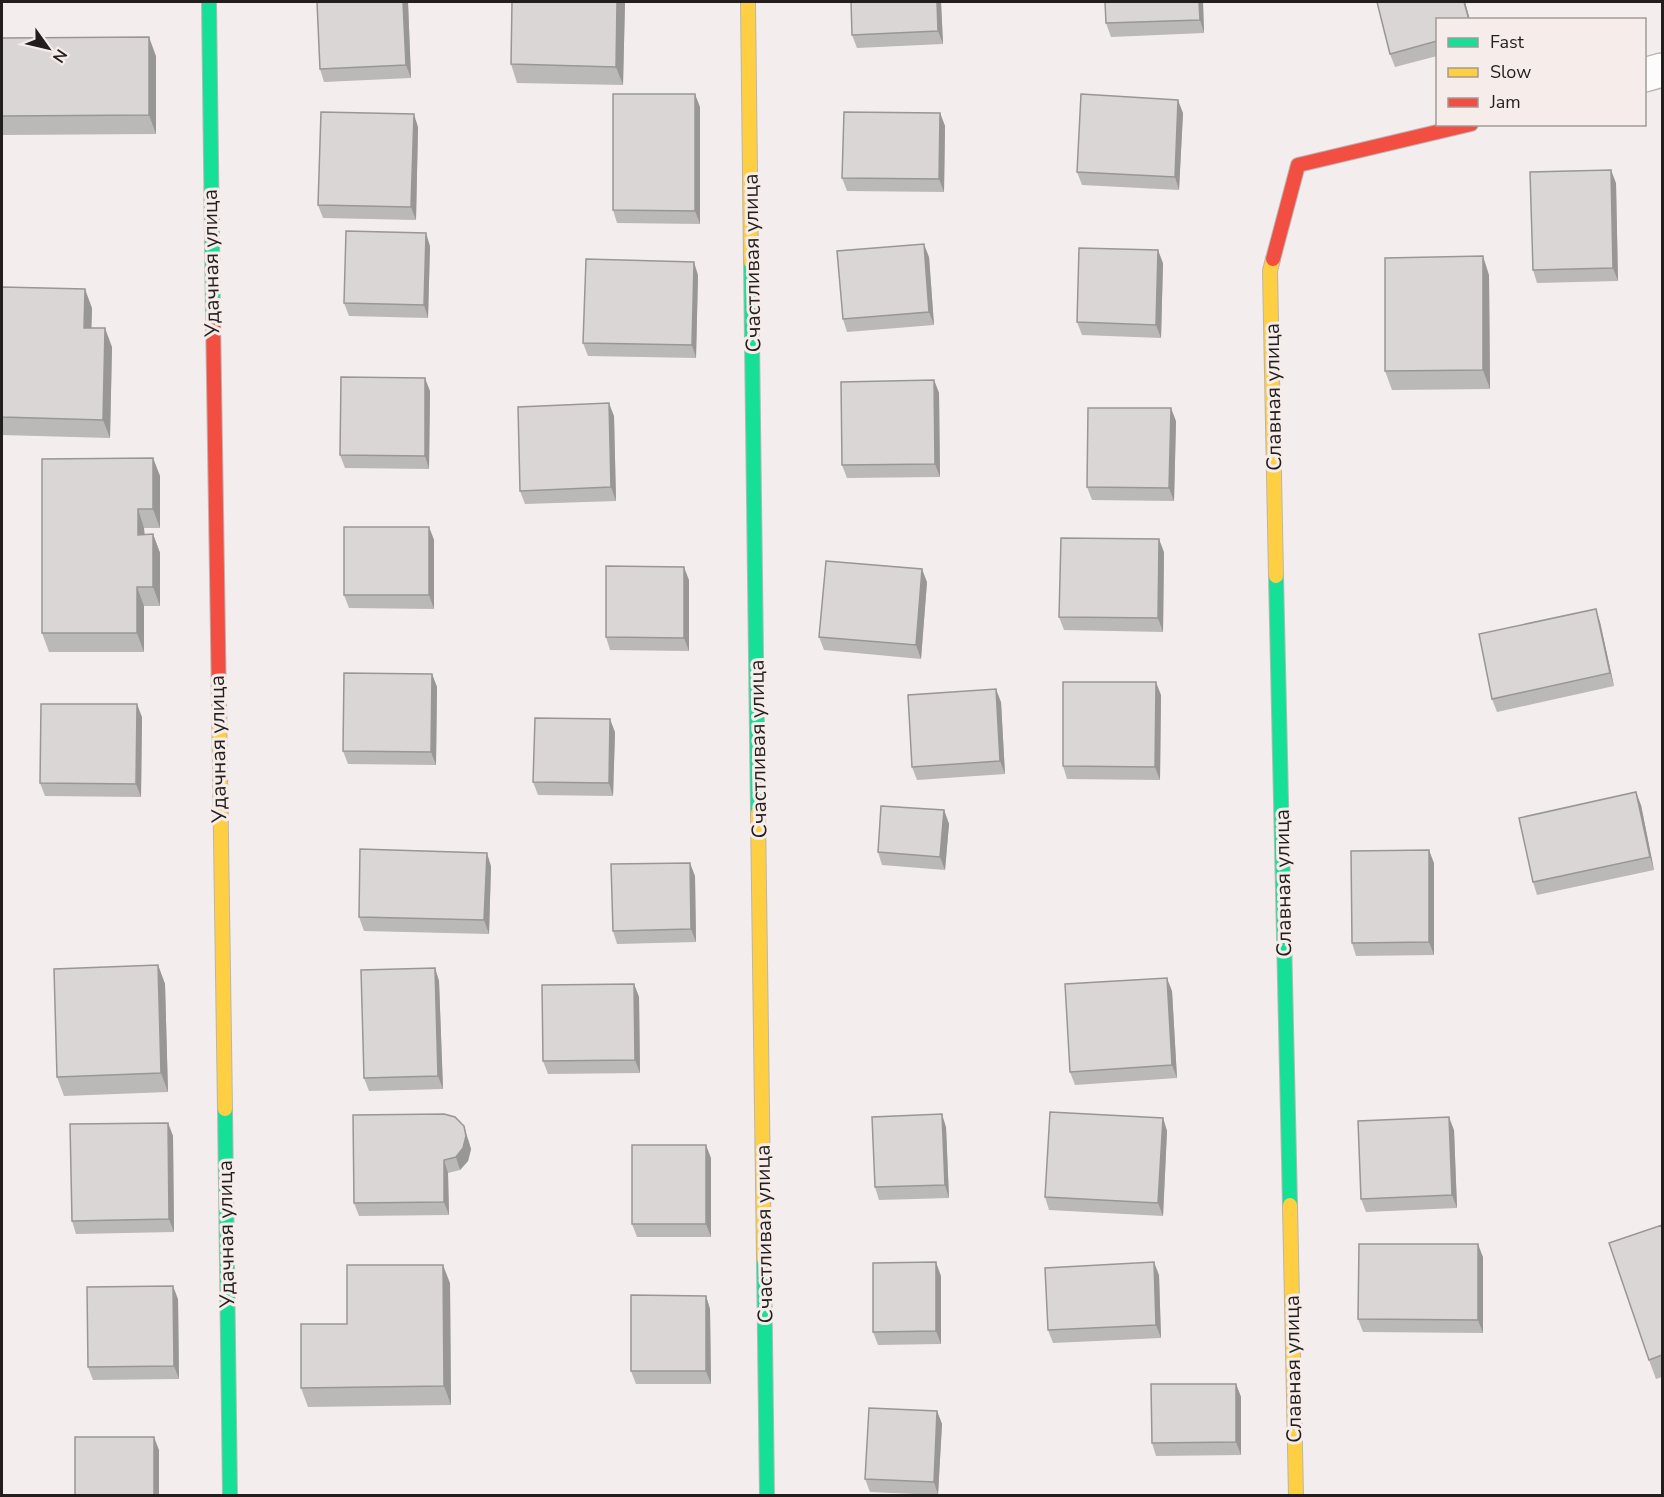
<svg xmlns="http://www.w3.org/2000/svg" width="1664" height="1497" font-family="'Nunito Sans',sans-serif">
	<rect width="100%" height="100%" fill="#f3eeed"/>
	<g fill="none" stroke-linecap="round" stroke-linejoin="round">
		<!-- street casing -->
		<g stroke="#b9b5b4" stroke-width="36">
			<path id="street" d="M1644,75l18,-5"/>
		</g>
		<!-- fast casing -->
		<g stroke="#b9b5b4" stroke-width="16">
			<path id="fast" d="M209,2l4,315
				M751,262l7,551
				M1276,576l14,629
				M225,1109l5,387
				M764,1259l3,237"/>
		</g>
		<!-- slow casing -->
		<g stroke="#b9b5b4" stroke-width="16">
			<path id="slow" d="M748,2l3,260
				M1273,259l-3,12 6,305
				M219,703l6,406
				M758,813l6,446
				M1290,1205l6,291"/>
		</g>
		<!-- jam casing -->
		<g stroke="#b9b5b4" stroke-width="16">
			<path id="jam" d="M1273,259l25,-94 173,-41
				M213,317l6,386"/>
		</g>
		<!-- street -->
		<use href="#street" stroke="#fdfcfc" stroke-width="33"/>
		<!-- fast -->
		<use href="#fast" stroke="#16e098" stroke-width="14"/>
		<!-- slow -->
		<use href="#slow" stroke="#ffcf43" stroke-width="14"/>
		<!-- jam -->
		<use href="#jam" stroke="#f24e42" stroke-width="14"/>
	</g>
	<!-- wall -->
	<path fill="#bbb8b8" d="M408,2l3,76 -87,4 -4,-13z
		M512,2h113l-2,83 -106,-2 -6,-19z
		M941,2l2,42 -86,4 -5,-13z
		M1203,2l1,31 -93,4 -5,-14z
		M1377,2h88l5,18h-33v36l-42,11 -5,-13z
		M2,38l154,18v78l-154,1z
		M700,107v117l-83,-1 -4,-13z
		M940,113l5,13 -1,66 -97,-1 -5,-13z
		M1183,113l-4,77 -97,-5 -5,-13z
		M418,127l-2,93 -93,-2 -5,-13z
		M1616,183l2,98 -81,2 -4,-13z
		M430,246l-2,72 -79,-2 -5,-13z
		M929,257l5,68 -87,7 -4,-13z
		M1163,263l-2,75 -79,-3 -5,-13z
		M698,275l-2,83 -108,-2 -5,-13z
		M1489,275l1,114 -98,1 -7,-19z
		M2,287l90,21 -1,20 21,19 -2,91 -108,-3z
		M934,380l5,13 1,84 -93,1 -5,-13z
		M430,391l-1,78 -84,-1 -5,-13z
		M614,416l2,85 -91,3 -5,-13z
		M1176,421l-2,80 -82,-1 -5,-13z
		M153,458l7,18v52h-16l1,7 8,-1 7,19v53h-16v46h-95l-7,-19z
		M429,527l5,13v69l-85,-1 -5,-13z
		M1164,552l-1,80 -99,-2 -5,-13z
		M689,580v71l-79,-1 -4,-13z
		M927,582l-6,77 -97,-9 -5,-13z
		M1600,622l14,64 -117,26 -5,-13z
		M432,674l5,13 -1,78 -88,-1 -5,-13z
		M1161,695l-1,85 -93,-1 -4,-13z
		M1001,702l4,72 -88,6 -5,-13z
		M142,717l-1,80 -96,-1 -5,-13z
		M615,732l-2,64 -75,-1 -5,-13z
		M1641,805l13,65 -117,25 -4,-13z
		M944,810l5,14 -4,46 -63,-5 -4,-13z
		M1434,863v92l-78,1 -4,-13z
		M491,866l-2,68 -125,-3 -5,-14z
		M695,876l1,66 -79,2 -4,-13z
		M158,965l7,19 3,108 -104,4 -7,-19z
		M435,968l4,13 4,108 -74,2 -5,-13z
		M634,984l5,13 1,76 -92,1 -5,-13z
		M1172,991l5,87 -102,7 -5,-13z
		M1163,1118l4,13 -4,85 -114,-6 -4,-13z
		M168,1123l5,13 1,96 -98,2 -4,-13z
		M946,1127l3,71 -70,2 -4,-13z
		M1454,1130l3,78 -91,4 -5,-13z
		M468,1139l3,10 -3,12 -8,9 -12,3 1,42 -90,1 -5,-13z
		M711,1158v79h-74l-5,-13z
		M1662,1225v152l-6,2 -7,-19z
		M1483,1257v76l-120,-1 -5,-13z
		M1159,1275l2,63 -108,5 -5,-13z
		M941,1276v68l-63,1 -5,-13z
		M450,1283l1,122 -143,2 -7,-19 46,-64z
		M706,1296l4,13 1,75h-75l-5,-13z
		M178,1299l1,80 -86,1 -5,-13z
		M1236,1384l5,13v58l-85,1 -4,-13z
		M937,1411l5,13 -4,71 -68,-3 -5,-13z"/>
	<!-- shaded-wall -->
	<path fill="#999696" d="M403,2h5l3,76 -5,-13z
		M617,2h8l-2,83 -7,-18z
		M937,2h4l2,42 -5,-13z
		M1199,2h4l1,31 -4,-13z
		M1464,2h1l5,18h-1z
		M149,37l7,19v78l-7,-19z
		M695,94l5,13v117l-5,-13z
		M1178,100l5,13 -4,77 -4,-13z
		M940,113l5,13 -1,66 -5,-13z
		M414,114l4,13 -2,93 -5,-13z
		M1611,170l5,13 2,98 -5,-13z
		M426,233l4,13 -2,72 -4,-13z
		M924,244l5,13 5,68 -5,-13z
		M1158,250l5,13 -2,75 -5,-13z
		M1483,256l6,19 1,114 -7,-19z
		M694,262l4,13 -2,83 -4,-13z
		M85,289l7,19 -1,38 -7,-18z
		M105,328l7,19 -2,91 -7,-18z
		M425,378l5,13 -1,78 -4,-13z
		M934,380l5,13 1,84 -5,-13z
		M609,403l5,13 2,85 -5,-14z
		M1171,408l5,13 -2,80 -5,-13z
		M153,458l7,18v52l-7,-19z
		M138,509l6,19 1,25 -7,-18z
		M429,527l5,13v69l-5,-14z
		M153,534l7,19v53l-7,-19z
		M1159,539l5,13 -1,80 -5,-14z
		M684,567l5,13v71l-5,-13z
		M922,569l5,13 -6,77 -5,-14z
		M137,587l7,19v46l-7,-19z
		M1596,609l4,13 14,64 -4,-13z
		M432,674l5,13 -1,78 -5,-13z
		M1156,682l5,13 -1,85 -5,-13z
		M996,689l5,13 4,72 -5,-13z
		M137,704l5,13 -1,80 -5,-13z
		M610,719l5,13 -2,64 -4,-13z
		M1636,792l5,13 13,65 -4,-13z
		M944,810l5,14 -4,46 -5,-13z
		M1429,850l5,13v92l-5,-13z
		M487,853l4,13 -2,68 -5,-14z
		M690,863l5,13 1,66 -5,-13z
		M158,965l7,19 3,108 -7,-19z
		M435,968l4,13 4,108 -5,-13z
		M1167,978l5,13 5,87 -5,-13z
		M634,984l5,13 1,76 -5,-13z
		M942,1114l4,13 3,71 -4,-13z
		M1449,1117l5,13 3,78 -5,-13z
		M1163,1118l4,13 -4,85 -5,-13z
		M168,1123l5,13 1,96 -5,-13z
		M464,1126l7,23 -3,12 -8,9 -4,-13z
		M706,1145l5,13v79l-5,-13z
		M444,1160l4,13 1,42 -5,-13z
		M1478,1244l5,13v76l-5,-13z
		M936,1262l5,14v68l-5,-13z
		M1154,1262l5,13 2,63 -5,-13z
		M443,1265l7,18 1,122 -7,-19z
		M173,1286l5,13 1,80 -5,-13z
		M706,1296l4,13 1,75 -5,-13z
		M1236,1384l5,13v58l-5,-13z
		M937,1411l5,13 -4,71 -4,-13z
		M154,1437l5,13v46h-5z"/>
	<!-- building -->
	<path fill="#dad6d6" stroke="#999696" stroke-width="1.5" d="M317,2h86l3,63 -86,4z
		M512,2h105l-1,65 -105,-3z
		M851,2h86l1,29 -86,4z
		M1105,2h94l1,18 -94,3z
		M1377,2h87l5,18h-32v21l-47,13z
		M149,37v78l-147,1v-78z
		M613,94h82v117l-82,-1z
		M1081,94l97,6 -3,77 -98,-5z
		M321,112l93,2 -3,93 -93,-2z
		M844,112l96,1 -1,66 -97,-1z
		M1611,170l2,98 -80,2 -3,-98z
		M346,231l80,2 -2,72 -80,-2z
		M924,244l5,68 -86,7 -6,-68z
		M1079,248l79,2 -2,75 -79,-3z
		M1483,256v114l-98,1v-113z
		M586,259l108,3 -2,83 -109,-2z
		M2,287l83,2 -1,39h21l-2,92 -101,-3z
		M341,377l84,1v78l-85,-1z
		M934,380l1,84 -93,1 -1,-83z
		M609,403l2,84 -91,4 -2,-84z
		M1088,408h83l-2,80 -82,-1z
		M153,458v51h-15v26l15,-1v53h-16v46h-95v-174z
		M344,527h85v68h-85z
		M1061,538l98,1 -1,79 -99,-1z
		M826,561l96,8 -6,76 -97,-8z
		M606,566l78,1v71l-78,-1z
		M1596,609l14,64 -118,26 -13,-65z
		M344,673l88,1 -1,78 -88,-1z
		M1063,682h93l-1,85 -92,-1z
		M996,689l4,72 -88,6 -4,-72z
		M41,704h96l-1,80 -96,-1z
		M535,718l75,1 -1,64 -76,-1z
		M1636,792l14,65 -117,25 -14,-64z
		M881,806l63,4 -4,47 -62,-5z
		M360,849l127,4 -3,67 -125,-3z
		M1429,850v92l-77,1 -1,-92z
		M690,863l1,66 -78,2 -2,-67z
		M158,965l3,108 -104,4 -3,-108z
		M435,968l3,108 -74,2 -3,-108z
		M1167,978l5,87 -102,7 -5,-88z
		M634,984l1,76 -92,1 -1,-76z
		M1050,1112l113,6 -5,85 -113,-6z
		M444,1114l11,3 9,9 2,10 -3,12 -7,9 -12,3v42l-90,1 -1,-88z
		M942,1114l3,71 -70,2 -3,-70z
		M1449,1117l3,78 -91,4 -3,-78z
		M168,1123l1,96 -97,2 -2,-97z
		M632,1145h74v79h-74z
		M1662,1225v130l-13,5 -40,-117z
		M1359,1244h119v76l-120,-1z
		M936,1262v69l-63,1v-69z
		M1154,1262l2,63 -108,5 -3,-62z
		M347,1265h96l1,121 -143,2v-64h46z
		M173,1286l1,80 -86,1 -1,-80z
		M631,1295l75,1v75h-75z
		M1151,1384h85v58l-84,1z
		M869,1408l68,3 -3,71 -69,-3z
		M75,1437h79v59h-79z"/>
	<g text-anchor="middle" dominant-baseline="central" stroke-width="6" stroke-linejoin="round" paint-order="stroke">
		<!-- street labels -->
		<g font-size="21" fill="#211e1d" stroke="#f6edea">
			<text transform="translate(211 263) rotate(-91)">Удачная улица</text>
			<text transform="translate(752 263) rotate(-91)">Счастливая улица</text>
			<text transform="translate(1273 397) rotate(-91)">Славная улица</text>
			<text transform="translate(218 749) rotate(-91)">Удачная улица</text>
			<text transform="translate(758 749) rotate(-91)">Счастливая улица</text>
			<text transform="translate(1283 883) rotate(-91)">Славная улица</text>
			<text transform="translate(226 1234) rotate(-91)">Удачная улица</text>
			<text transform="translate(764 1234) rotate(-91)">Счастливая улица</text>
			<text transform="translate(1293 1369) rotate(-91)">Славная улица</text>
		</g>
	</g>
	<!-- border -->
	<rect width="1664" height="1497" fill="none" stroke="#211e1d" stroke-width="6"/>
	<!-- legend -->
	<rect x="1436" y="18" width="210" height="108" fill="#f6edea" stroke="#a19a98" stroke-width="1.5"/>
	<rect x="1448" y="38" width="30" height="9" fill="#16e098" stroke="#a19a98" stroke-width="1.5"/>
	<text x="1490" y="48" font-size="18" fill="#211e1d">Fast</text>
	<rect x="1448" y="68" width="30" height="9" fill="#ffcf43" stroke="#a19a98" stroke-width="1.5"/>
	<text x="1490" y="78" font-size="18" fill="#211e1d">Slow</text>
	<rect x="1448" y="98" width="30" height="9" fill="#f24e42" stroke="#a19a98" stroke-width="1.5"/>
	<text x="1490" y="108" font-size="18" fill="#211e1d">Jam</text>
	<!-- north arrow -->
	<g transform="translate(48 48) rotate(124)" stroke="#f6edea" stroke-width="4.5" paint-order="stroke">
	<path d="M0-4.5L10 22L0 15L-10 22Z" fill="#211e1d"/>
	<text y="-9" font-size="16" font-weight="bold" text-anchor="middle" fill="#211e1d">N</text>
	</g>
</svg>
